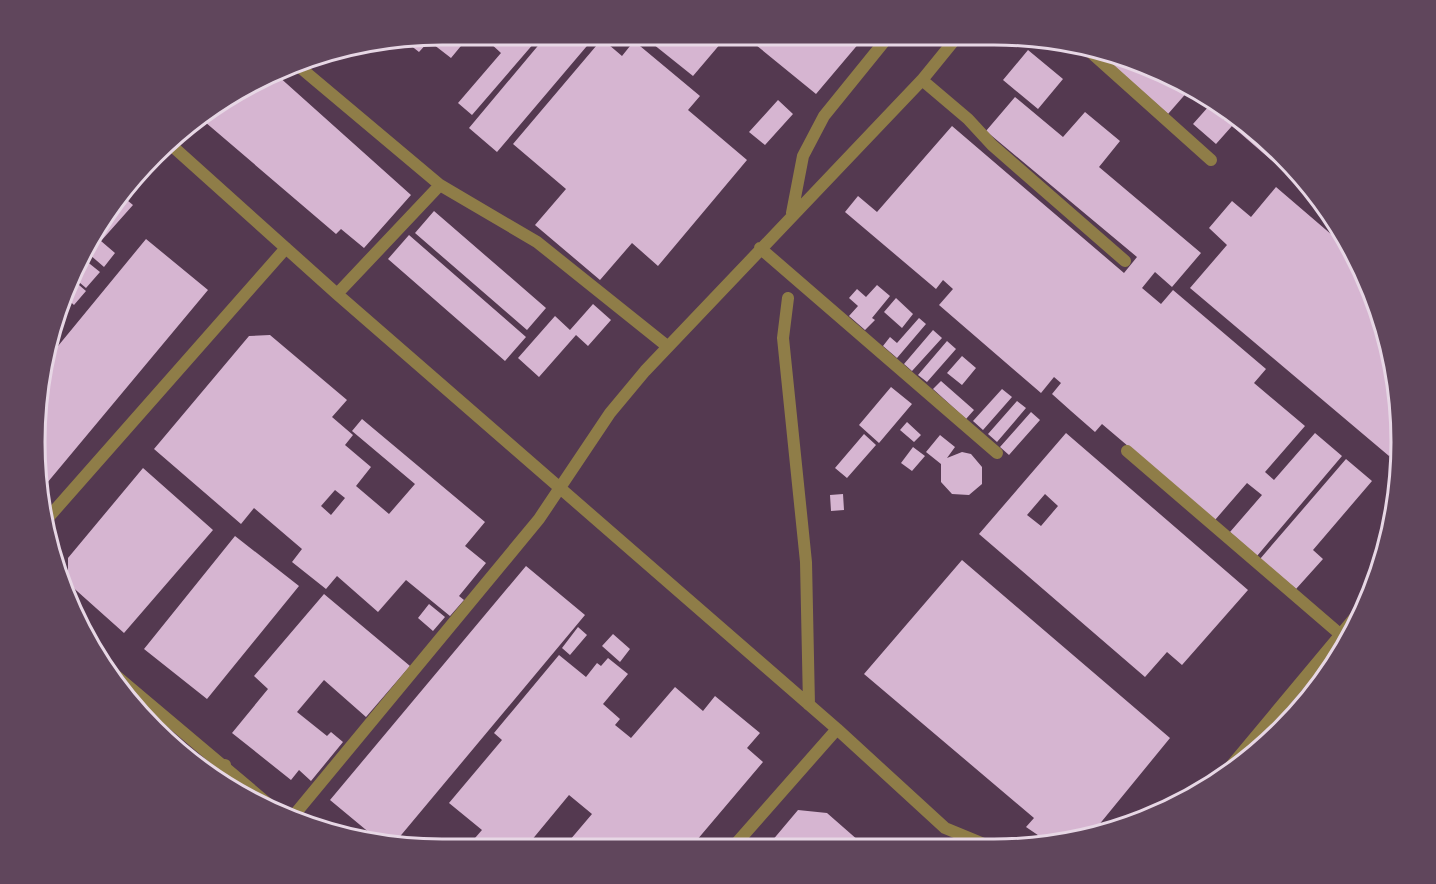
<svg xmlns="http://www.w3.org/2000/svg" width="1436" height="884" font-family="'Nunito Sans',sans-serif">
	<rect width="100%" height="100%" fill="#543950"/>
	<!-- building -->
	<path fill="#d6b5d1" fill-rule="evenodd" d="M442,34l28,1 -19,23 -22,-17 -10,11 -14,-11z
		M496,35h45l-69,80 -14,-12 43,-50 -12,-11z
		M547,35h40l5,5 -95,112 -28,-24z
		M643,36h84l-34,40z
		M745,36l109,1 6,5 -44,52z
		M602,39l20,17 12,-15 66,55 -12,14 59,50 -89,106 -26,-23 -32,37 -65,-55 31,-36 -53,-45z
		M1028,50l35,29 -25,30 -35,-29z
		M1110,55l40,10 39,25 -21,24 -62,-55z
		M277,75l134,120 -47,53 -23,-19 -5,5 -138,-118z
		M1015,97l48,40 22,-25 35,29 -21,26 102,86 -29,34 -17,-15 -13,16 19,16 12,-14 93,79 -12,14 51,43 -40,46 9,8 41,-47 27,23 -85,100 -27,-24 32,-37 -15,-12 -32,37 -113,-96 -7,8 -24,-21 -19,-17 9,-11 -7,-6 -13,16 -102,-88 14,-16 -10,-9 -7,9 -91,-77 13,-16 19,16 75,-86 172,147 13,-16 -151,-126z
		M778,100l15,14 -28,31 -16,-13z
		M1209,106l15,14 7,-8 11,7 41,38 -6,8 -45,-39 -16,18 -23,-20z
		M1276,187l77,66 27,58 18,77 2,55 -11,13 -199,-168 37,-43 -18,-17 23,-27 19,16z
		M122,196l11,9 -32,36 14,12 -11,14 -15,-13 -4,6 -3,-2 21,-43z
		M434,211l112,97 -19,22 -112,-97z
		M409,235l117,102 -21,24 -117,-102z
		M146,239l62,51 -166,199 -7,-47 14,-85z
		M85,260l15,12 -14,16 -13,-11z
		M72,279l14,12 -12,14 -10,-9z
		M877,285l13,11 -18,22 3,2 -10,10 -16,-14 9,-10 -9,-8 8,-9 9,8z
		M896,298l17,16 -11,14 -18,-16z
		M593,304l18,16 -23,26 -12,-11 -37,42 -21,-19 37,-42 15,14z
		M919,318l7,6 -29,34 -14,-12 7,-9 7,6z
		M933,330l9,8 -30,33 -8,-7z
		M270,335l77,65 -15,17 21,18 -8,10 26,22 -15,19 33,28 26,-30 -63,-53 10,-12 123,103 -20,24 21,17 -27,33 5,4 -14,16 -44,-36 -28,32 -41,-36 -11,13 -34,-27 10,-13 -48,-41 -13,16 -87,-75 95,-113zM335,490l10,8 -14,17 -10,-9z
		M947,341l9,8 -29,33 -9,-7z
		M962,356l14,12 -14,17 -15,-12z
		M941,381l33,29 -8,9 -33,-30z
		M891,387l21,17 -33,39 -20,-18z
		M1002,389l10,8 -29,33 -10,-9z
		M1017,401l9,7 -29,34 -9,-8z
		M1031,412l9,8 -31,35 -9,-8z
		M907,422l14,13 -7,7 -14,-12z
		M1066,433l182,157 -66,75 -15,-13 -22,25 -166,-143zM1045,494l13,12 -17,20 -14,-11z
		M864,434l12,11 -29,33 -12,-10z
		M940,435l15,12 -8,11 15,-6 9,2 11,13v17l-13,11 -17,-1 -11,-12v-18l-15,-12z
		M913,447l12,9 -13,15 -11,-8z
		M1346,459l26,22 -59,69 10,9 -27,30 -36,-30z
		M143,468l70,62 -89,103 -56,-50v-25z
		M843,494l1,16 -13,1 -1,-16z
		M235,536l64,50 -92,113 -63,-50z
		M962,560l208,178 -81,99 -38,7 -25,-17 8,-9 -170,-144z
		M526,566l59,49 -193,231 -9,-2 -53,-44z
		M324,594l86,72 -44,51 -42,-37 -27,32 30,24 4,-4 12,10 -32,39 -12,-11 -8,10 -59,-47 36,-44 -14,-13z
		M429,604l16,13 -12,14 -15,-13z
		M578,627l9,8 -17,20 -8,-7z
		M613,634l17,15 -10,13 -18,-16z
		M559,655l27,22 11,-14 4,3 7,-8 20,16 -25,30 17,15 -5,6 16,13 44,-51 28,24 12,-15 45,37 -13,15 16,14 -72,85h-127l28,-33 -23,-19 -43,52 -58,-1 14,-16 -33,-27 53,-63 -8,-7z
		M798,810l29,3 40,35h-101z"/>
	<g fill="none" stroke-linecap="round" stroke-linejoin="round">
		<!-- lane -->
		<path stroke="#8f7d48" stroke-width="12" d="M1086,48l125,112
			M296,64l144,121 97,57 130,104
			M922,80l46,39 24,26 133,116
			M170,144l167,150 500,435 108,99 51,21
			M792,213l11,-57 21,-40 64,-79
			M760,248l237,205
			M337,294l103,-109
			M788,298l-5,40 23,224 3,143
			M1127,451l214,184
			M47,519l239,-271
			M1308,675l12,11
			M214,777l11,-12
			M290,820l249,-301 71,-106 35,-42 277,-291 35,-43
			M733,847l104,-118"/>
		<!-- street -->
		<path stroke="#8f7d48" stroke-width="12" d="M101,663l185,156
			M1221,778l145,-174"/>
	</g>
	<!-- crop -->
	<path d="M0 0H1436V884H0ZM442 45H994A397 397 0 0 1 1391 442V442A397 397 0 0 1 994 839H442A397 397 0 0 1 45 442V442A397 397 0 0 1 442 45Z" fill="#60465c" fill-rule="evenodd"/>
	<path fill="none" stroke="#e7d7e5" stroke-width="3" d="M442 45H994A397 397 0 0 1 1391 442V442A397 397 0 0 1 994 839H442A397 397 0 0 1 45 442V442A397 397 0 0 1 442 45Z"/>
</svg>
